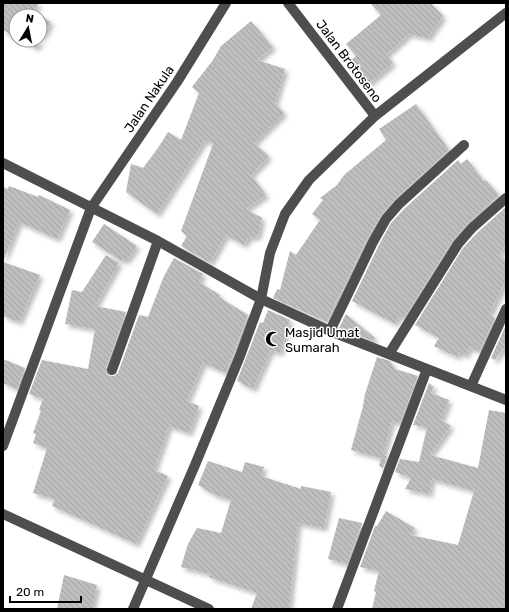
<svg xmlns="http://www.w3.org/2000/svg" width="509" height="612" font-family="Rubik,sans-serif">
	<defs>
		<pattern id="building-back-hatch" width="6" height="6" patternUnits="userSpaceOnUse"><rect width="6" height="6" fill="#bebebe"/><path d="M-1 5l2 2M0 0l6 6M5-1l2 2" fill="none" stroke="#a2a2a2"/></pattern>
		<filter id="shadow"><feDropShadow dx="3.5" dy="3.5" stdDeviation="2" flood-color="#0004"/></filter>
	</defs>
	<rect width="100%" height="100%" fill="#fff"/>
	<!-- building -->
	<path fill="url(#building-back-hatch)" filter="url(#shadow)" d="M3,3h36l-5,8 17,11 -15,26 -15,-8h19v-24h-24v21l-13,-7z
		M370,3h61l12,13 -15,22 -19,-4 -23,21 7,8 -25,21 -19,-22 7,-6 -10,-12 35,-29z
		M251,21l22,26 -16,13 28,9 -10,34 9,10 -30,30 15,13 -18,19 15,20 -20,14 16,9 -4,18 -10,2 -4,7 -18,-10 -16,28 -29,-17 6,-10 -6,-5 32,-87 -8,-4 -48,74 -31,-22 5,-28 12,4 15,-20 10,-16 13,8 18,-47 -7,-6 21,-27 8,-14z
		M416,104l33,46 -54,49 -14,16 -14,24 -27,56 -6,9 1,1 -8,17 -54,-24 4,-9 3,1 10,-39 6,4 24,-35 -8,-6 11,-14 -3,-2 17,-13 7,-10 42,-35 -7,-11z
		M467,159l17,22 2,-1 13,15 -31,28 -15,17 -49,78 -5,-2 -4,8 -43,-23 27,-56 12,-22 13,-14 54,-49 3,4z
		M9,186l29,11 1,-2 31,15 -13,29 -38,-17 -15,37 -1,-1v-71l5,2z
		M506,207v37l-7,12 7,4v21l-17,34 6,3 -16,34 -9,-5 -5,9 -6,-4 -2,5 -23,-11 5,-8 -24,-13 48,-77 14,-15z
		M104,224l33,22 -10,14h-7l-28,-18z
		M106,255l13,8 -24,43 31,6 -20,56v4l3,4h5l4,-3 21,-58 9,2 16,-41 10,-18 29,16 -4,8 21,13 -1,2 29,18 -22,58 -23,-10 -16,38 12,5 -10,27 -20,-7 -15,44 14,6 -32,68 -84,-38 3,-7 -22,-6 14,-45 -14,-5 3,-9 -3,-1 8,-22 -2,-1 4,-11 -14,-5 13,-34 46,9 7,-40 -30,-5 7,-34 10,2z
		M3,262l37,13 -21,47 -16,-6z
		M268,310l22,10 -10,33 -9,-3 -18,39 -16,-8 23,-59 3,1z
		M346,314l29,24 -2,3 -34,-13z
		M506,325v20l-11,15 -4,-2z
		M377,357l13,4 5,8 23,7 -18,47 -8,-2 -9,34 4,1 -4,12 -4,-2 2,-8 -30,-8 12,-44 2,-12z
		M3,359l22,9 -8,21 -14,-6z
		M429,383l5,4 -3,6 18,7 -8,20 10,6 -21,29 48,13 11,-58 17,3v196h-134l4,-17 -2,-1 5,-20 -19,-4 15,-41h2l9,-15 29,17 -5,7 48,10 16,-54 -42,-12 -3,15 -24,-5 6,-11 -16,-6 5,-13 19,3 8,-35 -14,-2z
		M208,461l34,11 3,-10 19,5 -3,9 40,13v-3l30,6 -7,36 -26,-5 -9,86h-38l6,-16 -48,-16 1,-3 -29,-7 7,-23 9,-16 24,5 10,-33 -16,-5 -17,-10z
		M339,518l23,5 -15,41 -19,-5z
		M64,575l33,10 -5,24h-35z"/>
	<g fill="none" stroke-linecap="round" stroke-linejoin="round">
		<!-- minor -->
		<path stroke="#4e4e4e" stroke-width="10" d="M288,3l87,113
			M3,163l155,78 103,58 69,32 176,69
			M330,331l43,-89 13,-23 13,-15 65,-59
			M389,354l69,-110 14,-16 34,-30
			M112,370l46,-129
			M471,386l35,-77
			M3,446l88,-238 86,-126 49,-79
			M3,514l206,95
			M133,609l62,-144 45,-109 21,-57 9,-46 15,-39 24,-34 66,-64 131,-103
			M337,609l90,-240"/>
	</g>
	<!-- icons -->
	<defs>
		<g id="mosque-bare" transform="scale(1.2)"><path d="M3.5-4.9A6 6 0 1 0 3.5 4.9A5 5 0 1 1 3.5-4.9Z" fill="#000" stroke="#fff" stroke-width="2.5" paint-order="stroke"/></g>
	</defs>
	<g fill-rule="evenodd">
		<use href="#mosque-bare" x="273" y="339"/>
	</g>
	<g text-anchor="middle" dominant-baseline="central" stroke-width="3" stroke-linejoin="round" paint-order="stroke">
		<!-- street labels -->
		<g font-size="13" fill="#000" stroke="#fff">
			<text transform="translate(349 61) rotate(53)">Jalan Brotoseno</text>
			<text transform="translate(149 99) rotate(-56)">Jalan Nakula</text>
		</g>
		<!-- poi labels -->
		<g font-size="13" fill="#000" stroke="#fff" text-anchor="start">
			<text x="285" y="332">Masjid Umat<tspan x="285" dy="15">Sumarah</tspan></text>
		</g>
	</g>
	<!-- border -->
	<rect width="509" height="612" fill="none" stroke="#000000" stroke-width="8"/>
	<!-- north arrow -->
	<g transform="translate(28 28) rotate(10)"><circle r="19" fill="#ffffff" stroke="#999999"/>
	<path d="M0-3L7 15L0 10L-7 15Z" fill="#000000"/>
	<text y="-6" font-size="11" font-weight="bold" text-anchor="middle" fill="#000000">N</text>
	</g>
	<!-- scale -->
	<path d="M10 596v6h71v-6" fill="none" stroke="#000000" stroke-width="2"/>
	<text x="16" y="596" font-size="12" fill="#000000" stroke="#ffffff" stroke-width="3" paint-order="stroke">20 m</text>
</svg>
